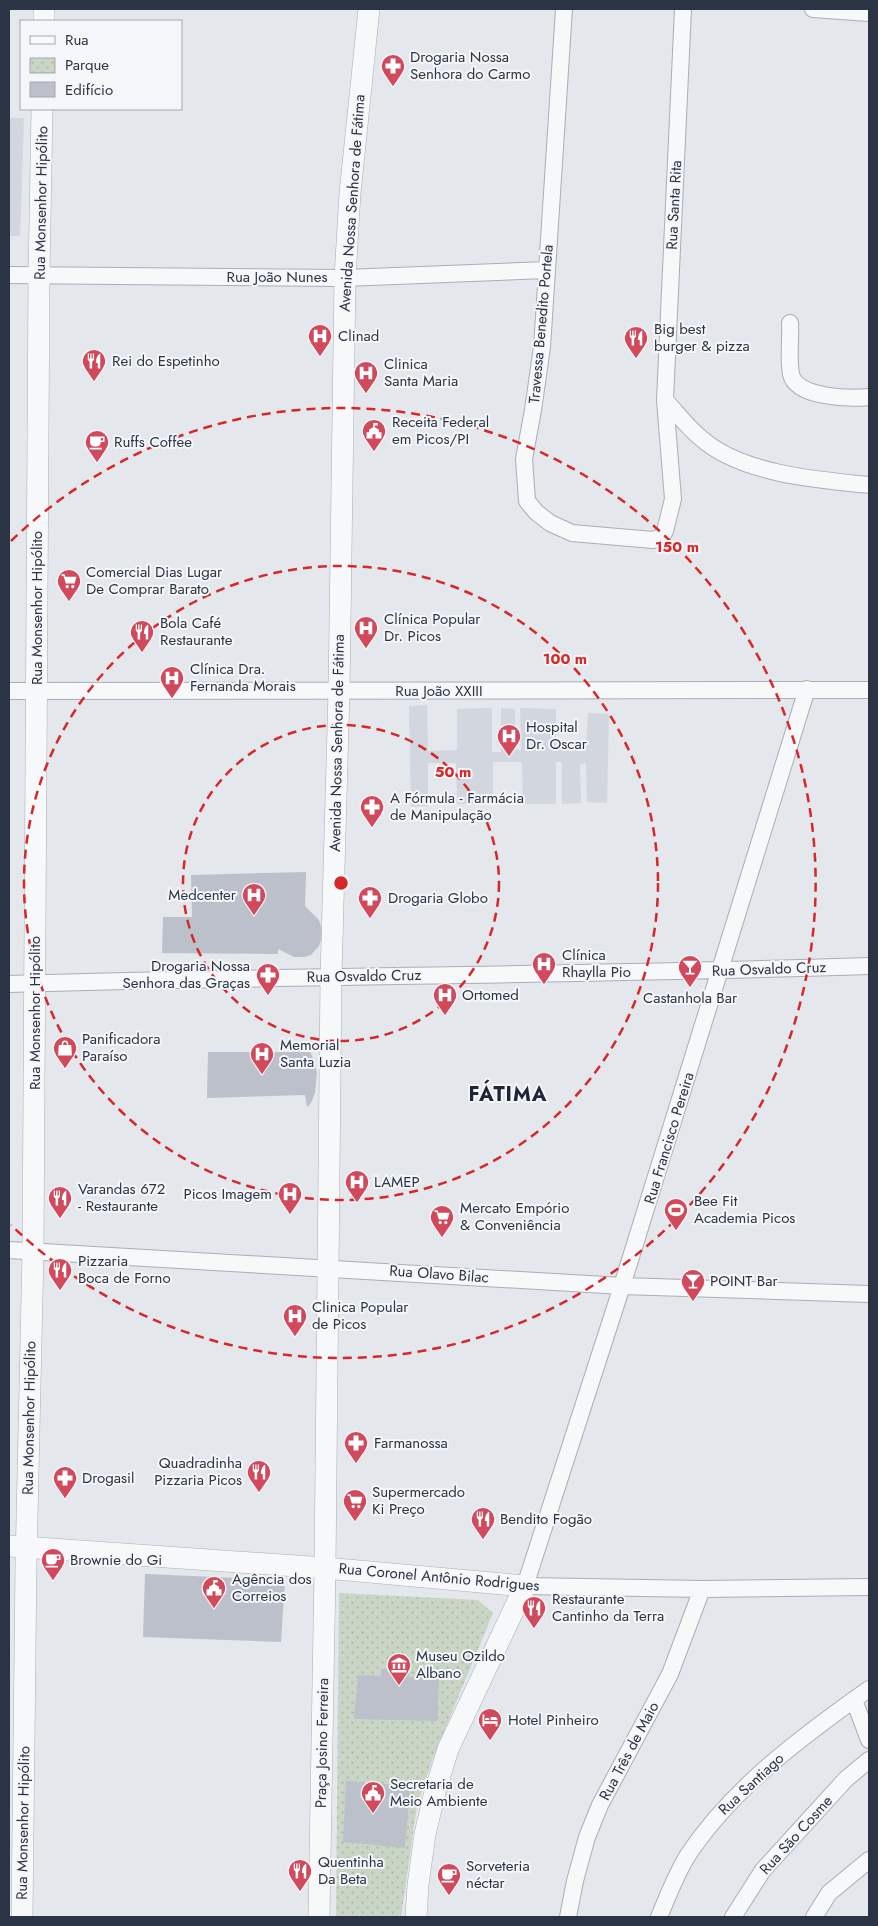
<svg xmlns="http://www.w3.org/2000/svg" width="878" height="1926" font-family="Jost,sans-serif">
	<defs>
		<pattern id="park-dots" width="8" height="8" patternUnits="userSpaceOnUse" patternTransform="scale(1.25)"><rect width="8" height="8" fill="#c9d6c5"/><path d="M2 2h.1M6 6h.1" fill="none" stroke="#adb8ab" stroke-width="1.8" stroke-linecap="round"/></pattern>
	</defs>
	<rect width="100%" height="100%" fill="#e4e7ec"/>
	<!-- built -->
	<path fill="#d2d6de" d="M9,118h15l-4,118h-11z
		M427,705l1,46 29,-1v-41l35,-1v44h9v-44l14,1v41h6l-1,-42 36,1v39h30l2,-35 21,1 -2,89 -20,-1 -1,-39 -6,1 1,39 -19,1v-42h-6v42h-33l-1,-42h-29v41l-36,1 -1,-41h-28v43l-17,1 -2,-101z"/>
	<!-- park -->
	<path fill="url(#park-dots)" d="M339,1593l139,7 15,13 -60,145 -16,48 -16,111h-65z"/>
	<!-- building -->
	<path fill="#bbc0ca" d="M306,872l-1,34 14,14 4,14 -4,12 -8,9 -7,2h-10l-16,-8v5l-116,-1 1,-36h29l-1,-42z
		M300,1044l11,9 6,19 -2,21 -4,10 -4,4 -2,-12 -98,3 1,-46h83l1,-4z
		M145,1574l140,6 -4,62 -138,-5z
		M381,1669h28v8l30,2 -2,42 -83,-2 4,-44 23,1z
		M346,1781l64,5 -5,62 -62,-6z"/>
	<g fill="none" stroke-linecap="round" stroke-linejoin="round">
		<!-- minor casing -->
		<g stroke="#a9aeb7" stroke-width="18">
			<path id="minor" d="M564,9l-22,338 -9,63 -9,49 3,42 9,11 14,11 22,10 81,7 8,-3 4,-6 8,-32 -8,-99 18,-391
				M813,9l56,4
				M9,275l336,3 201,-8
				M790,323c1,16 -2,35 1,51 5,24 59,25 78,23
				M665,400c12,13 23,28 37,39 40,35 116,41 167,46
				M807,689l-185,597 -97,300 177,3 167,-2
				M9,691l860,-1
				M9,984c287,-8 573,-9 860,-18
				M9,1250l613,36 247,8
				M854,1700l15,40
				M568,1917l7,-36 12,-44 13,-32 70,-131 32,-85
				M659,1917c9,-21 17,-43 29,-62 44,-67 116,-120 181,-166
				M733,1917l30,-47 83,-91 23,-19
				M814,1917l15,-24 40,-33"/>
		</g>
		<!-- tertiary casing -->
		<g stroke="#a9aeb7" stroke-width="22">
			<path id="tertiary" d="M44,21v-12
				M9,1546l316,22 200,18 -77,163 -13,43 -10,42 -7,51 -2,32
				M22,1917l4,-353 7,-312 6,-977 3,-166
				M319,1917l6,-349 6,-592 8,-285 6,-413 5,-85 19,-184"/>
		</g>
		<!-- minor -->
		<use href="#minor" stroke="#f7f8fa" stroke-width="16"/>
		<!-- tertiary -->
		<use href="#tertiary" stroke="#f7f8fa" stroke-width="21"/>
	</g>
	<!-- distance rings -->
	<g fill="none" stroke="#d62828" stroke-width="2.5" stroke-dasharray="9 6">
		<circle cx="341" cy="883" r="158"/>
		<circle cx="341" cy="883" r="317"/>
		<path d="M11 541A475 475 0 1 1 11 1225"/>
	</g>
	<!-- icons -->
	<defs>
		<g id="pharmacy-pin" transform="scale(1.25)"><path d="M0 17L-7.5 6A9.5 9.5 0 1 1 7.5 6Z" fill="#d1495b" stroke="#f4f6f9"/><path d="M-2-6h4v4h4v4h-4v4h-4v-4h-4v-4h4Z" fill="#fff"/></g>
		<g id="hospital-pin" transform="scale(1.25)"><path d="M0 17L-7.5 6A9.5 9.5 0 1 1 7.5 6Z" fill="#d1495b" stroke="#f4f6f9"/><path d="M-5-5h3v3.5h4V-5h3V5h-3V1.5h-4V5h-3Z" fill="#fff"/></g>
		<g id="restaurant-pin" transform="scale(1.25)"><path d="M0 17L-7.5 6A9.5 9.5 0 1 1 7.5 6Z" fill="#d1495b" stroke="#f4f6f9"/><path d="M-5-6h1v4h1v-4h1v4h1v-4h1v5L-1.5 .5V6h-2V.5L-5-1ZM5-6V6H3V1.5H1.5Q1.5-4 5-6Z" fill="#fff"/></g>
		<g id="civic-pin" transform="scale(1.25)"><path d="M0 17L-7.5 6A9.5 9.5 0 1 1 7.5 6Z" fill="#d1495b" stroke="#f4f6f9"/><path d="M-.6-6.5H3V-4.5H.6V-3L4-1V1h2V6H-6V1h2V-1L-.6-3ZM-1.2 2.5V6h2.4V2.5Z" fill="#fff"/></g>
		<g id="cafe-pin" transform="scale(1.25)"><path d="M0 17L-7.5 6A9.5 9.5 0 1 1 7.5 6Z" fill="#d1495b" stroke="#f4f6f9"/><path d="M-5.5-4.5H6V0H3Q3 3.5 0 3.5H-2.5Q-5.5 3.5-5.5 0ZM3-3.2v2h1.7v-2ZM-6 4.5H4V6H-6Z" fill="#fff"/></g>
		<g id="supermarket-pin" transform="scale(1.25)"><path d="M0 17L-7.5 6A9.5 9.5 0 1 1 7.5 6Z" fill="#d1495b" stroke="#f4f6f9"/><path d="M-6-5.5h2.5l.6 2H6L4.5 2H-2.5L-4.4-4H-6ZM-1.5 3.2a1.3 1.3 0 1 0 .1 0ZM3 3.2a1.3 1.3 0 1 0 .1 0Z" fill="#fff"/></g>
		<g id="bar-pin" transform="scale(1.25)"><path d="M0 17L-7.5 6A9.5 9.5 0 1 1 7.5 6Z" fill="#d1495b" stroke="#f4f6f9"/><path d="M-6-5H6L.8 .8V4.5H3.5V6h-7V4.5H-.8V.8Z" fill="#fff"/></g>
		<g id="shop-pin" transform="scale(1.25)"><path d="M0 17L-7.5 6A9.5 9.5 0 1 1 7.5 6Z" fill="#d1495b" stroke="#f4f6f9"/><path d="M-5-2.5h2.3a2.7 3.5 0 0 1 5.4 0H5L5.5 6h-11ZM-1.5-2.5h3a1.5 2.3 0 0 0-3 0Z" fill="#fff"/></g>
		<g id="stadium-pin" transform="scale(1.25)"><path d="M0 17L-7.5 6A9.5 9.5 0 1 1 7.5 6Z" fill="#d1495b" stroke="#f4f6f9"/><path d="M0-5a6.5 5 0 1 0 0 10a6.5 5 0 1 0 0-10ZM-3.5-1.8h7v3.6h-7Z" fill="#fff"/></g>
		<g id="museum-pin" transform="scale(1.25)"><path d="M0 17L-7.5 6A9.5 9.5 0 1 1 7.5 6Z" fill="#d1495b" stroke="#f4f6f9"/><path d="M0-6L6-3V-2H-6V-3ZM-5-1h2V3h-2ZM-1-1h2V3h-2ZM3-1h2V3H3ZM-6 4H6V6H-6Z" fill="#fff"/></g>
		<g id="hotel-pin" transform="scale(1.25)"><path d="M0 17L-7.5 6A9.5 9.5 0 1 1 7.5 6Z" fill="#d1495b" stroke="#f4f6f9"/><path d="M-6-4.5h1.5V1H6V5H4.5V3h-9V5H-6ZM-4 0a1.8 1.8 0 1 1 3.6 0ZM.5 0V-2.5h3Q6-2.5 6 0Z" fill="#fff"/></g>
	</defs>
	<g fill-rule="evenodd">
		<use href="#pharmacy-pin" x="393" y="66"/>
		<use href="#hospital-pin" x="320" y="336"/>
		<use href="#restaurant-pin" x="636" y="338"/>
		<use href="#restaurant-pin" x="94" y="361"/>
		<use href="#hospital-pin" x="366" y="373"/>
		<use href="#civic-pin" x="374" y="431"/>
		<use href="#cafe-pin" x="97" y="442"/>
		<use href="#supermarket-pin" x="69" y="581"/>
		<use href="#hospital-pin" x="366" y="628"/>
		<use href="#restaurant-pin" x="142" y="632"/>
		<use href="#hospital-pin" x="172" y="678"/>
		<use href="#hospital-pin" x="509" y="736"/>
		<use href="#pharmacy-pin" x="372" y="807"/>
		<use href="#hospital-pin" x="254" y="895"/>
		<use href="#pharmacy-pin" x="370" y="898"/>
		<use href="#hospital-pin" x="544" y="964"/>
		<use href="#bar-pin" x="690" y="967"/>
		<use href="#pharmacy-pin" x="268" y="975"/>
		<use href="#hospital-pin" x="445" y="995"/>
		<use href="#shop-pin" x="65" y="1048"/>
		<use href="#hospital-pin" x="262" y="1054"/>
		<use href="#hospital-pin" x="357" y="1182"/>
		<use href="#hospital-pin" x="290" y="1194"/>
		<use href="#restaurant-pin" x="60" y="1198"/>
		<use href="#stadium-pin" x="676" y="1210"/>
		<use href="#supermarket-pin" x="442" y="1217"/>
		<use href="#restaurant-pin" x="60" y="1270"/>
		<use href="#bar-pin" x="693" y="1281"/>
		<use href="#hospital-pin" x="295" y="1316"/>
		<use href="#pharmacy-pin" x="356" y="1443"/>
		<use href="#restaurant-pin" x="259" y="1472"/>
		<use href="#pharmacy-pin" x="65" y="1478"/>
		<use href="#supermarket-pin" x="355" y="1501"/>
		<use href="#restaurant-pin" x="483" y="1519"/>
		<use href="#cafe-pin" x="53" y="1560"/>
		<use href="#civic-pin" x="214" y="1588"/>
		<use href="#restaurant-pin" x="534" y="1608"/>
		<use href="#museum-pin" x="399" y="1665"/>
		<use href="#hotel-pin" x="490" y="1720"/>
		<use href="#civic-pin" x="373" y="1793"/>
		<use href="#restaurant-pin" x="300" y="1871"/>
		<use href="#cafe-pin" x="449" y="1875"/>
	</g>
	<g text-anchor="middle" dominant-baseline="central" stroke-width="4" stroke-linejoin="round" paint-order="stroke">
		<!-- poi labels -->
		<g font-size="15" fill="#2b3445" stroke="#f4f6f9" text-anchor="start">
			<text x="410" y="57">Drogaria Nossa<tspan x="410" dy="17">Senhora do Carmo</tspan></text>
			<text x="654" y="329">Big best<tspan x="654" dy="17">burger &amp; pizza</tspan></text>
			<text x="338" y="336">Clinad</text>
			<text x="112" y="361">Rei do Espetinho</text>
			<text x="384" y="364">Clinica<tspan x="384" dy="17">Santa Maria</tspan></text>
			<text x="392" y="422">Receita Federal<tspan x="392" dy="17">em Picos/PI</tspan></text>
			<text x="114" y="442">Ruffs Coffee</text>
			<text x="86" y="572">Comercial Dias Lugar<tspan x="86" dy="17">De Comprar Barato</tspan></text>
			<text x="384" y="619">Clínica Popular<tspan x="384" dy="17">Dr. Picos</tspan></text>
			<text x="160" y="623">Bola Café<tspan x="160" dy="17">Restaurante</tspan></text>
			<text x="190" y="669">Clínica Dra.<tspan x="190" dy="17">Fernanda Morais</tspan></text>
			<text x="526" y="727">Hospital<tspan x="526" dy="17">Dr. Oscar</tspan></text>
			<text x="390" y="798">A Fórmula - Farmácia<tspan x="390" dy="17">de Manipulação</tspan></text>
			<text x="236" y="895" text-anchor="end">Medcenter</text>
			<text x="388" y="898">Drogaria Globo</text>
			<text x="562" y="955">Clínica<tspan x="562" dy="17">Rhaylla Pio</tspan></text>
			<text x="250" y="966" text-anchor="end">Drogaria Nossa<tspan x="250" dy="17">Senhora das Graças</tspan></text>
			<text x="462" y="995">Ortomed</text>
			<text x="690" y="998" text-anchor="middle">Castanhola Bar</text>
			<text x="82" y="1039">Panificadora<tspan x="82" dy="17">Paraíso</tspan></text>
			<text x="280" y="1045">Memorial<tspan x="280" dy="17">Santa Luzia</tspan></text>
			<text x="374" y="1182">LAMEP</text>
			<text x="78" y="1189">Varandas 672<tspan x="78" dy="17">- Restaurante</tspan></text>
			<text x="272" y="1194" text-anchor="end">Picos Imagem</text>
			<text x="694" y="1201">Bee Fit<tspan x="694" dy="17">Academia Picos</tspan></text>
			<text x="460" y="1208">Mercato Empório<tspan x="460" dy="17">&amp; Conveniência</tspan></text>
			<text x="78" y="1261">Pizzaria<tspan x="78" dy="17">Boca de Forno</tspan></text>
			<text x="710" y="1281">POINT Bar</text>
			<text x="312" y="1307">Clinica Popular<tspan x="312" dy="17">de Picos</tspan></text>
			<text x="374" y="1443">Farmanossa</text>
			<text x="242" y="1463" text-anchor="end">Quadradinha<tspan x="242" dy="17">Pizzaria Picos</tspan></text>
			<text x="82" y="1478">Drogasil</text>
			<text x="372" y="1492">Supermercado<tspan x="372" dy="17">Ki Preço</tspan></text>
			<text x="500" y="1519">Bendito Fogão</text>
			<text x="70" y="1560">Brownie do Gi</text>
			<text x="232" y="1579">Agência dos<tspan x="232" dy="17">Correios</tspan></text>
			<text x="552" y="1599">Restaurante<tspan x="552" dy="17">Cantinho da Terra</tspan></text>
			<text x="416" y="1656">Museu Ozildo<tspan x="416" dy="17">Albano</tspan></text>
			<text x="508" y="1720">Hotel Pinheiro</text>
			<text x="390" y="1784">Secretaria de<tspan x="390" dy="17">Meio Ambiente</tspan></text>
			<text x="318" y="1862">Quentinha<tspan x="318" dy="17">Da Beta</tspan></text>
			<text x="466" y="1866">Sorveteria<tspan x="466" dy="17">néctar</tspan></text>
		</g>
		<!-- street labels -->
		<g font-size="15" fill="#2b3445" stroke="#f4f6f9">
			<text transform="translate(41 203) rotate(-89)">Rua Monsenhor Hipólito</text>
			<text transform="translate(352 203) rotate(-86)">Avenida Nossa Senhora de Fátima</text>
			<text transform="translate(674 205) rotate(-87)">Rua Santa Rita</text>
			<text x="277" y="277">Rua João Nunes</text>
			<text transform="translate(541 324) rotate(-85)">Travessa Benedito Portela</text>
			<text transform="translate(37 608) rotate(-90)">Rua Monsenhor Hipólito</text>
			<text x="439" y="691">Rua João XXIII</text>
			<text transform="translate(337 743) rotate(-89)">Avenida Nossa Senhora de Fátima</text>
			<text transform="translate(769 969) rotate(-2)">Rua Osvaldo Cruz</text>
			<text transform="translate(364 976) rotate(-1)">Rua Osvaldo Cruz</text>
			<text transform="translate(35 1013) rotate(-90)">Rua Monsenhor Hipólito</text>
			<text transform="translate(669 1138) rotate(-73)">Rua Francisco Pereira</text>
			<text transform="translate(439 1274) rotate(4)">Rua Olavo Bilac</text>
			<text transform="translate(29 1418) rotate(-89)">Rua Monsenhor Hipólito</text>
			<text transform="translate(439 1577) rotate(5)">Rua Coronel Antônio Rodrigues</text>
			<text transform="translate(322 1743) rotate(-89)">Praça Josino Ferreira</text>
			<text transform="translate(629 1751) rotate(-62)">Rua Três de Maio</text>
			<text transform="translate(751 1784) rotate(-43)">Rua Santiago</text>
			<text transform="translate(23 1823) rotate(-89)">Rua Monsenhor Hipólito</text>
			<text transform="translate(796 1835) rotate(-48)">Rua São Cosme</text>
		</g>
		<!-- district labels -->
		<g font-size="20" font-weight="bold" letter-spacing="1" fill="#1d2536" stroke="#f4f6f9">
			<text x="508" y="1094">FÁTIMA</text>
		</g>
	</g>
	<circle cx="341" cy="883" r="8" fill="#d62828" stroke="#f4f6f9" stroke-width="2.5"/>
	<g font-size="15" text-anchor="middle" font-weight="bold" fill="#d62828" stroke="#f4f6f9" stroke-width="4" stroke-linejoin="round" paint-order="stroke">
		<text x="677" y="552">150 m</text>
		<text x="565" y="664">100 m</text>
		<text x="453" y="777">50 m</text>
	</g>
	<!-- border -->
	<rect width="878" height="1926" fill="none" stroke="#2b3445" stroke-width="20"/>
	<!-- legend -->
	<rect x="20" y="20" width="162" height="90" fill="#f4f6f9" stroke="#a4a8b1"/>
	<rect x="30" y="36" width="25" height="8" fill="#f7f8fa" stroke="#a4a8b1"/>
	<text x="65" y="45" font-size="15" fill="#2b3445">Rua</text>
	<rect x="30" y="58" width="25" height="15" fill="url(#park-dots)" stroke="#a4a8b1"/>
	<text x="65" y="70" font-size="15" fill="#2b3445">Parque</text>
	<rect x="30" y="82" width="25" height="15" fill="#bbc0ca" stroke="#a4a8b1"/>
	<text x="65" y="95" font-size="15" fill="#2b3445">Edifício</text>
</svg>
